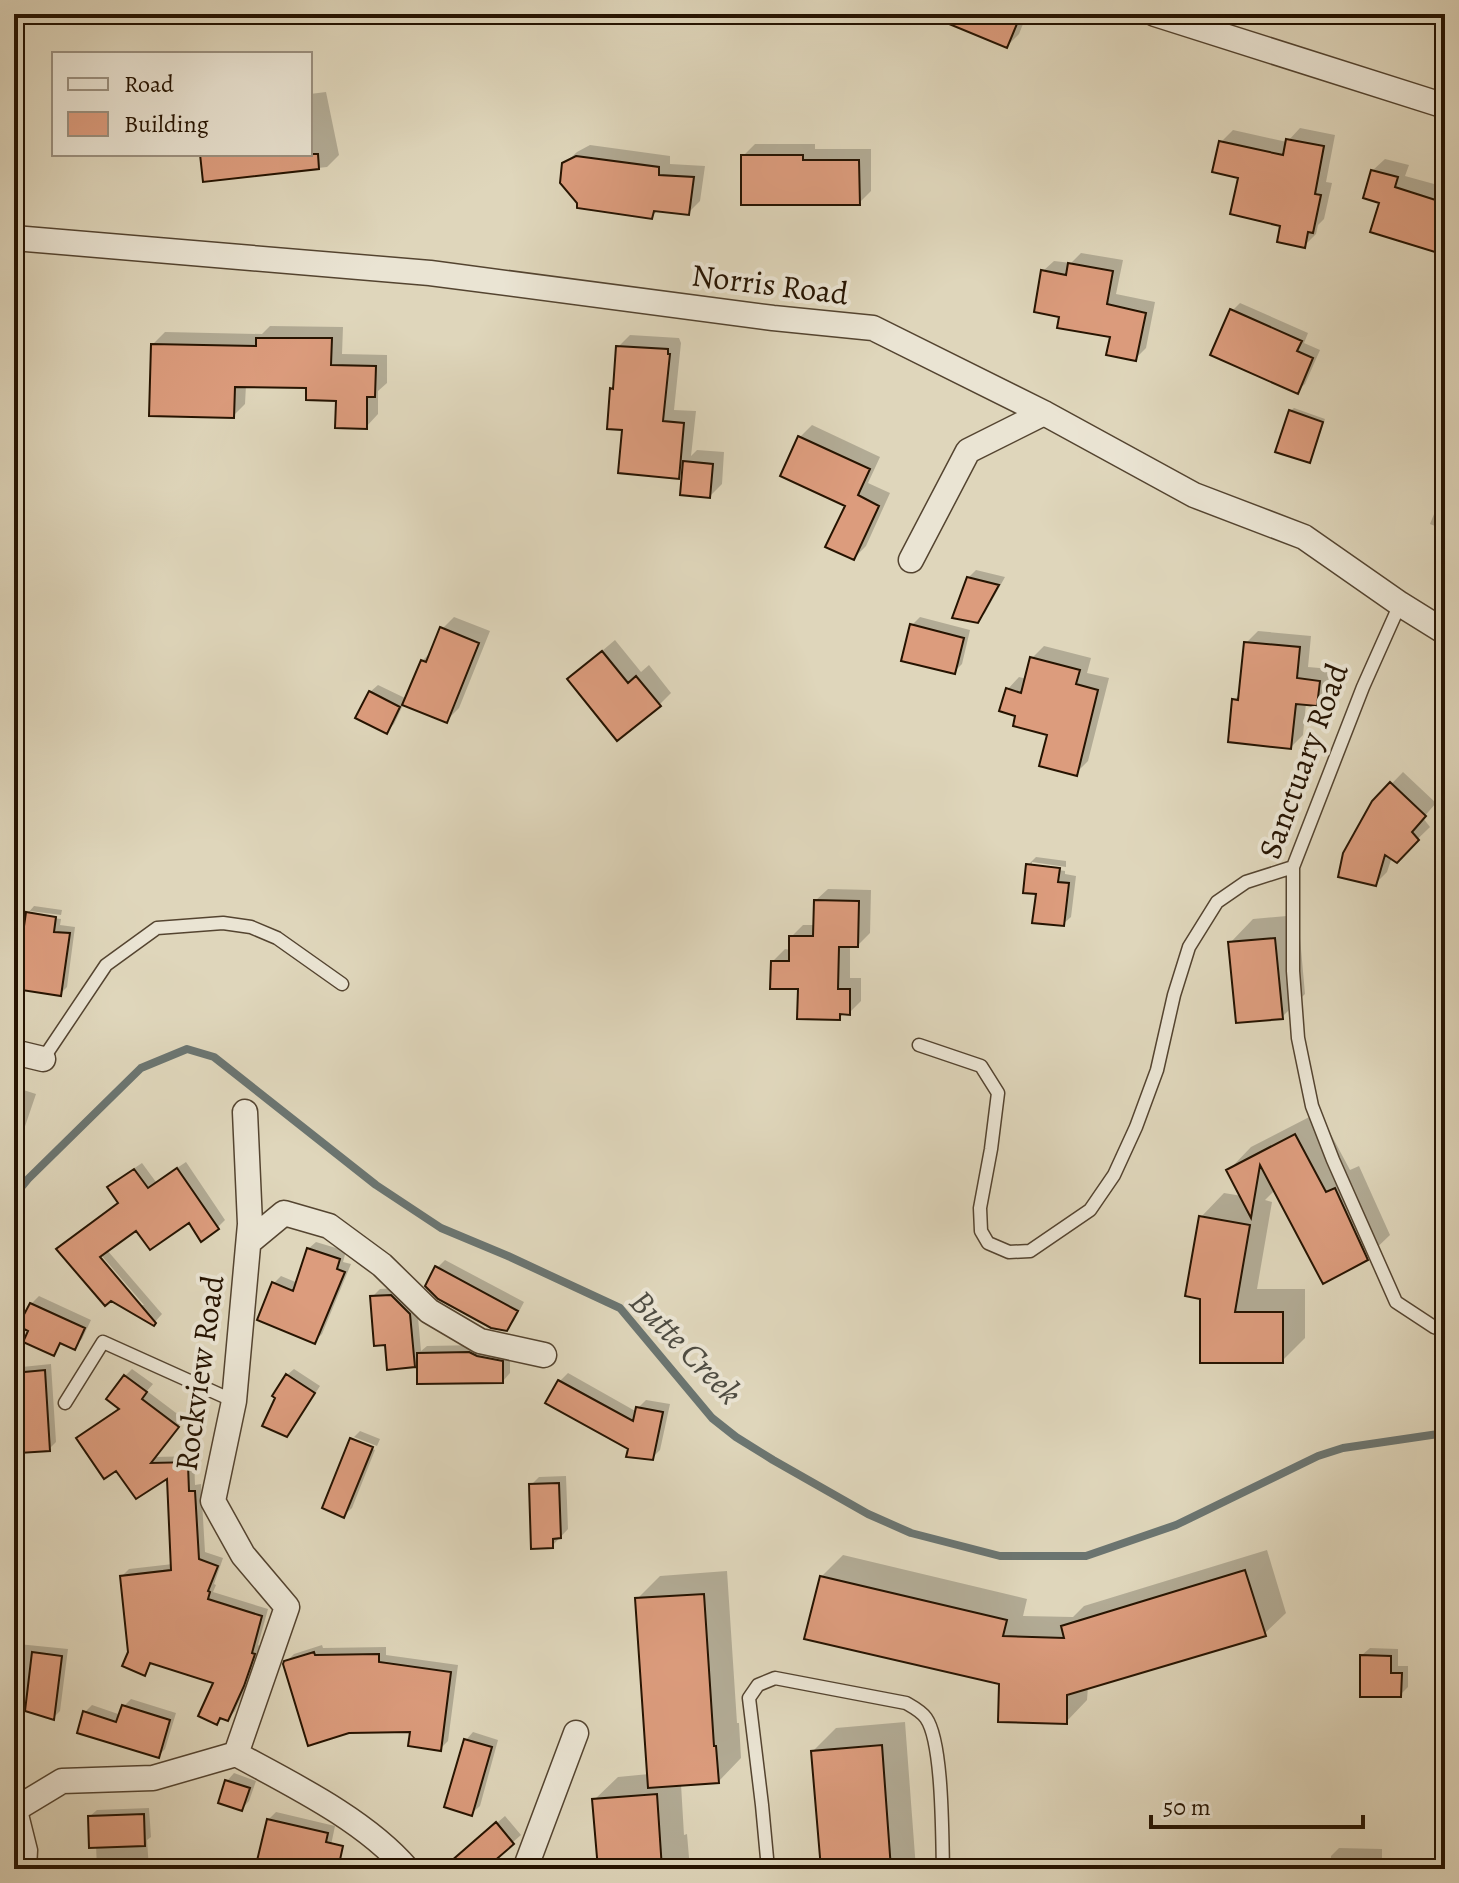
<svg xmlns="http://www.w3.org/2000/svg" width="1459" height="1883" font-family="Alegreya,serif">
	<rect width="100%" height="100%" fill="#dfd6bb"/>
	<filter id="stains"><feTurbulence type="fractalNoise" baseFrequency=".0025" numOctaves="4"/><feColorMatrix values="0 0 0 0 .2 0 0 0 0 .09 0 0 0 0 .02 0 0 0 .5 -.17"/></filter>
	<radialGradient id="worn" r=".72"><stop offset=".6" stop-color="#630" stop-opacity="0"/><stop offset="1" stop-color="#630" stop-opacity=".3"/></radialGradient>
	<!-- shadow -->
	<path fill="#0003" fill-rule="evenodd" d="M928,14h99l-8,20 -12,12z
		M1440,14h5v11l-8,-2z
		M326,92l13,63 -12,12 -122,13 -3,-26h108v-60z
		M1300,128l35,7 -9,47 6,1 -8,36 -6,6 -2,9 -12,12 -22,-22 -41,-47 -20,-35 12,-12 54,12z
		M755,144h60v5h56v42l-12,12 -116,-47z
		M590,145l80,11v8l35,2 -5,35 -12,12 -29,-4 -8,8 -87,-53 13,-12z
		M1385,159l24,6 -4,11 40,11v52l-11,11 -53,-49 -9,-30z
		M1081,253l42,7 -7,34 39,8 -9,46 -11,11 -23,-23 -50,-21 -19,-44 11,-10 17,2z
		M1240,303l68,30 -4,10 16,7 -15,34 -8,7 -65,-80z
		M270,326l73,1 -1,27 45,1v28l-9,8v23l-12,13 -28,-28 -30,-13 -62,-1 -1,19 -12,12 -80,-72 12,-12 97,2z
		M630,335l49,3 2,5 -7,67 22,1 -5,45 6,-6 27,2 -2,32 -12,12 -25,-26 -7,7 -54,-49 -12,-39 3,-2 3,-40z
		M1294,408l31,11 -13,39 -3,3 -19,-50z
		M812,425l68,32 -12,26 22,10 -24,53 -12,12 -7,-53 -47,-68z
		M1445,487v43l-15,-6z
		M976,570l29,7 -20,36 -8,8 -9,-43z
		M454,617l36,14 -31,77 -12,12 -43,-17 -10,21 -8,8 -16,-40 8,-7 29,14 15,-38 11,-11 9,-21z
		M920,617l50,13 -8,34 -8,8 -42,-47z
		M1258,631l53,5 -3,31 23,2 -3,23 -12,12 -10,-1 -3,32 -12,12 -57,-47 7,-7 5,-50z
		M615,640l26,32 8,-7 22,28 -12,12 -90,-26z
		M1044,646l47,12 -4,15 22,5 -21,83 -12,12 -27,-39 -42,-44 12,-13 8,2 5,-21z
		M1403,772l33,31 -13,15 7,9 -34,33 -4,-3 -5,15 -12,12 -1,-82z
		M1036,857l30,4v6l-34,-5v4l33,5v3l11,2 -5,41 -8,7 -25,-32 -10,-27z
		M828,889l43,1 -1,43 -12,12h-8v33h11v23l-12,12h-5l-5,5 -39,-31 -27,-26 12,-12 6,1v-13l12,-12h12v-24z
		M34,906l28,4 -1,5 -31,-4v4l31,4 -1,6 15,2 -8,60 -7,7 -41,-6 -1,8 -4,4v-84l13,1 1,-4z
		M1298,915l7,79 -23,23 -52,-74 23,-24z
		M14,1087l22,7 -18,53 -4,4z
		M1319,1112l31,58 9,-4 31,69 -24,23 -91,-68 -10,10 7,2 -15,87h48v49l-23,23h-80l-1,-144 23,-24 18,3 -14,-25 23,-24z
		M186,1162l39,58 -8,8 -28,-7 -52,7 -30,22 55,64 -8,9 -88,-81 53,-40 -2,-22 25,-17 14,19zM95,1248l49,57h-6l-46,-54z
		M316,1242l30,9 -3,11 8,2 -29,70 -8,8 -40,-59 7,-7 17,7 10,-34z
		M445,1260l79,42 -10,19 -8,8 -69,-61z
		M399,1288l18,18 4,45 6,-5 51,-1 32,9v19l-7,8 -84,-20 -5,4 -27,-22 -15,-46 8,-8z
		M39,1296l52,24 -9,19 -8,8 -11,-5 -10,11 -22,-23v-26z
		M51,1364l5,78 -7,7 -34,-75 7,-7z
		M132,1369l21,15 -6,7 37,28 -29,38 42,-1 -3,2 1,27 6,-1 4,68 18,6 -9,26 2,1 -3,7 55,17 -10,36 3,2 -11,30 -15,34 -7,8 -6,-3 -5,6 -2,-40 -62,-20 -9,11 -14,-21 -8,-76 7,-7 44,-5 -4,-89 -52,-7 -38,-30 7,-7 35,-24 4,-31z
		M294,1369l26,17 -27,42 -7,7 1,-60z
		M568,1373l69,39 1,-4 8,-8 24,4 -10,46 -8,8 -22,-10 -82,-46 12,-21z
		M360,1431l20,8 -3,7 -23,-9z
		M353,1438v3l22,9 -23,58 -8,7z
		M566,1476l2,53 -16,17 -21,-61 8,-8z
		M1267,1550l19,63 -22,21 -176,53 -1,13 -21,22 -245,-145 22,-22 184,44 -4,17 50,1 11,-11z
		M727,1571l10,152h2l2,35 -23,24 -37,2 3,51 3,-1 3,35h-90l-6,-69 24,-23 31,-3 -12,-175 23,-23z
		M14,1630h4v14l50,5 -8,62 -7,7 -39,-13z
		M322,1645l1,3 63,-1v8l72,10 -10,76 -8,8 -28,-19 -126,-68 8,-8z
		M1370,1648l28,1v17h10v21l-8,8 -38,-40z
		M131,1699l45,14 -11,36 -7,7 -73,-44 7,-7 29,10 3,-9z
		M905,1722l11,147h-93l-10,-118 23,-23z
		M473,1732l25,8 -18,66 -8,7 -6,-73z
		M234,1773l22,8 -7,20 -7,8 -15,-28z
		M149,1808l2,29 -4,3 2,29h-52l-1,-24 -6,-29 7,-6z
		M276,1812l59,14 -5,24 -62,-30z
		M505,1816l16,19 -39,34h-26l3,-13z
		M1339,1848l43,1v15l31,1v4h-82v-13z"/>
	<g fill="none" stroke-linecap="round" stroke-linejoin="round">
		<!-- stream -->
		<path stroke="#6b7571" stroke-width="8" d="M14,1196l14,-17 113,-111 46,-19 27,8 162,128 65,43 67,28 112,52 92,110 24,19 37,23 95,54 43,19 89,23h86l90,-31 142,-69 25,-8 102,-15"/>
	</g>
	<!-- building -->
	<path fill="#dc9c7d" stroke="#251301" stroke-width="2" d="M925,14h96l-14,34z
		M1286,139l38,7 -9,48 6,1 -8,38 -5,-1 -3,16 -28,-6 3,-16 -50,-12 8,-36 -26,-6 7,-31 64,14z
		M200,154h118l1,15 -116,13z
		M741,155h62v5h56l1,45h-119z
		M576,156l83,11v8l35,2 -5,38 -35,-4 -2,8 -75,-11v-5l-17,-20 2,-20z
		M1371,170l27,7 -3,10 50,16v15l-10,34 -65,-20 9,-29 -16,-5z
		M1068,263l45,8 -6,33 39,9 -10,48 -30,-6 4,-18 -53,-9 2,-11 -25,-5 7,-42 25,5z
		M1230,309l72,32 -5,10 16,7 -15,36 -88,-39z
		M256,338h76l-1,27 45,1 -1,31h-8v32l-32,-1 1,-27 -30,-1v-12l-71,-1 -1,31 -85,-2 2,-72 105,2z
		M616,346l52,3v5h2l-7,67 21,2 -5,56 -61,-6 4,-43 -15,-1 3,-41 3,1z
		M1289,410l34,12 -13,41 -35,-11z
		M798,436l72,33 -12,26 21,11 -25,54 -29,-13 20,-41 -65,-30z
		M683,461l30,3 -3,34 -30,-3z
		M967,577l32,8 -21,38 -26,-5z
		M910,624l54,14 -9,36 -54,-13z
		M440,627l39,16 -32,80 -45,-18 19,-45 5,2z
		M1244,642l56,5 -3,31 23,3 -3,25 -21,-2 -5,45 -63,-7 4,-43 6,1z
		M602,651l26,32 8,-7 25,30 -44,35 -50,-62z
		M1030,657l50,13 -4,14 22,6 -21,86 -38,-10 8,-31 -34,-9 2,-10 -16,-5 7,-23 15,5z
		M369,691l31,16 -13,27 -32,-16z
		M1390,782l36,34 -14,16 7,8 -22,23 -12,-8 -9,31 -38,-9 5,-24 29,-52z
		M1026,864l34,4 -2,14 11,1 -5,43 -32,-3 4,-29 -13,-1z
		M814,900l45,1 -1,46h-19l-1,42h12v26l-10,-1v6l-43,-1 1,-30h-28l1,-28h18v-25h24z
		M26,912l30,5 -2,15 16,1 -9,63 -46,-7z
		M1275,938l8,81 -47,4 -8,-81z
		M1295,1134l31,58 9,-4 33,72 -45,24 -63,-119 -9,53 -25,-48z
		M177,1168l42,61 -18,13 -12,-19 -39,27 -14,-19 -36,26 56,66 -2,3 -43,-25 -6,5 -49,-57 62,-46 -11,-16 27,-18 14,19z
		M1199,1216l51,9 -15,87h48v51h-83v-64l-15,-3z
		M307,1248l33,11 -3,10 8,3 -30,72 -58,-24 15,-38 21,9z
		M435,1266l83,45 -11,20 -16,-3 -53,-29 -13,-13z
		M391,1295l19,19 5,53 -28,3 -2,-25 -11,1 -4,-50z
		M30,1303l55,25 -10,22 -15,-7 -6,13 -31,-14 5,-11 -10,-5z
		M469,1352l8,4 26,5v22l-86,1v-31z
		M45,1370l5,81 -31,2 -5,-80z
		M286,1374l29,19 -28,44 -25,-11 13,-28 -3,-2z
		M124,1375l23,17 -5,7 37,28 -28,36 42,-1 -5,3 1,26h6l4,68 19,7 -10,25 2,1 -2,7 54,17 -10,37 3,1 -11,32 -16,35 -8,-3 -3,7 -19,-9 15,-33 -63,-20 -5,13 -23,-10 6,-14 -8,-76 51,-6 -4,-91 -31,20 -20,-28 -12,8 -28,-41 43,-29 -13,-10z
		M558,1380l75,41 3,-14 27,5 -10,48 -27,-3 2,-8 -83,-46z
		M350,1438l23,9 -29,71 -22,-10z
		M559,1483l2,55 -8,1v9l-22,1 -2,-65z
		M1245,1570l21,66 -199,59v29l-69,-2 1,-38 -195,-45 16,-63 187,44 -4,16 61,2 -3,-12z
		M704,1594l10,152h2l3,37 -71,5 -13,-190z
		M32,1652l30,4 -8,64 -29,-9z
		M314,1652l1,3 64,-1v8l72,10 -10,79 -33,-5 2,-14 -61,1 -41,13 -25,-82 1,-3z
		M1360,1655l31,1v17h11l-1,24h-41z
		M122,1705l48,15 -11,38 -82,-25 6,-22 33,11z
		M464,1739l28,8 -20,69 -28,-9z
		M882,1745l9,124h-70l-10,-118z
		M225,1780l25,8 -8,23 -24,-8z
		M657,1794l5,75h-64l-6,-70z
		M144,1814l1,32 -56,2 -1,-32z
		M267,1819l61,14 -2,9 17,4 -5,23h-83z
		M496,1822l18,22 -29,25h-43z"/>
	<g fill="none" stroke-linecap="round" stroke-linejoin="round">
		<!-- lane casing -->
		<g stroke="#544430" stroke-width="15">
			<path id="lane" d="M1400,604l-37,83 -70,180v104l5,67 14,68 21,54 63,142 38,25 11,4
				M919,1045l62,21 17,27 -7,56 -11,59 1,23 7,12 21,9 21,-1 60,-41 24,-35 22,-48 21,-57 17,-75 15,-48 28,-45 29,-20 47,-15
				M43,1059l63,-94 51,-37 66,-5 28,4 26,11 65,46
				M65,1403l38,-61 131,59
				M20,1806l11,44 -1,19
				M768,1869l-6,-64 -13,-107 9,-13 17,-7 131,25c7,4 15,8 20,15 17,24 16,118 17,151"/>
		</g>
		<!-- street casing -->
		<g stroke="#544430" stroke-width="27">
			<path id="street" d="M1155,14l290,92
				M14,238l416,35 343,45 100,10 171,85 150,82 110,42 96,67 45,28
				M911,560l57,-109 76,-38
				M14,1052l29,7
				M249,1242l35,-29 45,13 53,39 47,46 51,30 64,14
				M236,1754l51,-147 -44,-52 -30,-54 21,-100 16,-177 -5,-112
				M14,1810l48,-29 91,-3 83,-24c57,31 129,66 171,115
				M525,1869l51,-136"/>
		</g>
		<!-- lane -->
		<use href="#lane" stroke="#eae4d3" stroke-width="12"/>
		<!-- street -->
		<use href="#street" stroke="#eae4d3" stroke-width="24"/>
	</g>
	<g text-anchor="middle" dominant-baseline="central" stroke-width="8" stroke-linejoin="round" paint-order="stroke">
		<!-- street labels -->
		<g font-size="32" fill="#251301" stroke="#eae4d3">
			<text transform="translate(770 284) rotate(7)">Norris Road</text>
			<text transform="translate(1303 761) rotate(-70)">Sanctuary Road</text>
			<text transform="translate(199 1373) rotate(-82)">Rockview Road</text>
		</g>
		<!-- water labels -->
		<g font-size="34" font-style="italic" fill="#4e4c42" stroke="#eae4d3">
			<text transform="translate(686 1347) rotate(46)">Butte Creek</text>
		</g>
	</g>
	<!-- margin -->
	<rect width="1459" height="1883" fill="none" stroke="#dfd6bb" stroke-width="48"/>
	<rect x="16" y="16" width="1427" height="1851" fill="none" stroke="#251301" stroke-width="4"/>
	<rect x="24" y="24" width="1411" height="1835" fill="none" stroke="#251301" stroke-width="2"/>
	<!-- legend -->
	<rect x="52" y="52" width="260" height="104" fill="#eae4d3" stroke="#9b907f" stroke-width="2"/>
	<rect x="68" y="78" width="40" height="12" fill="#eae4d3" stroke="#9b907f" stroke-width="2"/>
	<text x="124" y="92" font-size="24" fill="#251301">Road</text>
	<rect x="68" y="112" width="40" height="24" fill="#dc9c7d" stroke="#9b907f" stroke-width="2"/>
	<text x="124" y="132" font-size="24" fill="#251301">Building</text>
	<!-- scale -->
	<path d="M1151 1815v12h212v-12" fill="none" stroke="#251301" stroke-width="4"/>
	<text x="1163" y="1815" font-size="24" fill="#251301" stroke="#eae4d3" stroke-width="6" paint-order="stroke">50 m</text>
	<rect width="100%" height="100%" filter="url(#stains)"/>
	<rect width="100%" height="100%" fill="url(#worn)"/>
</svg>
